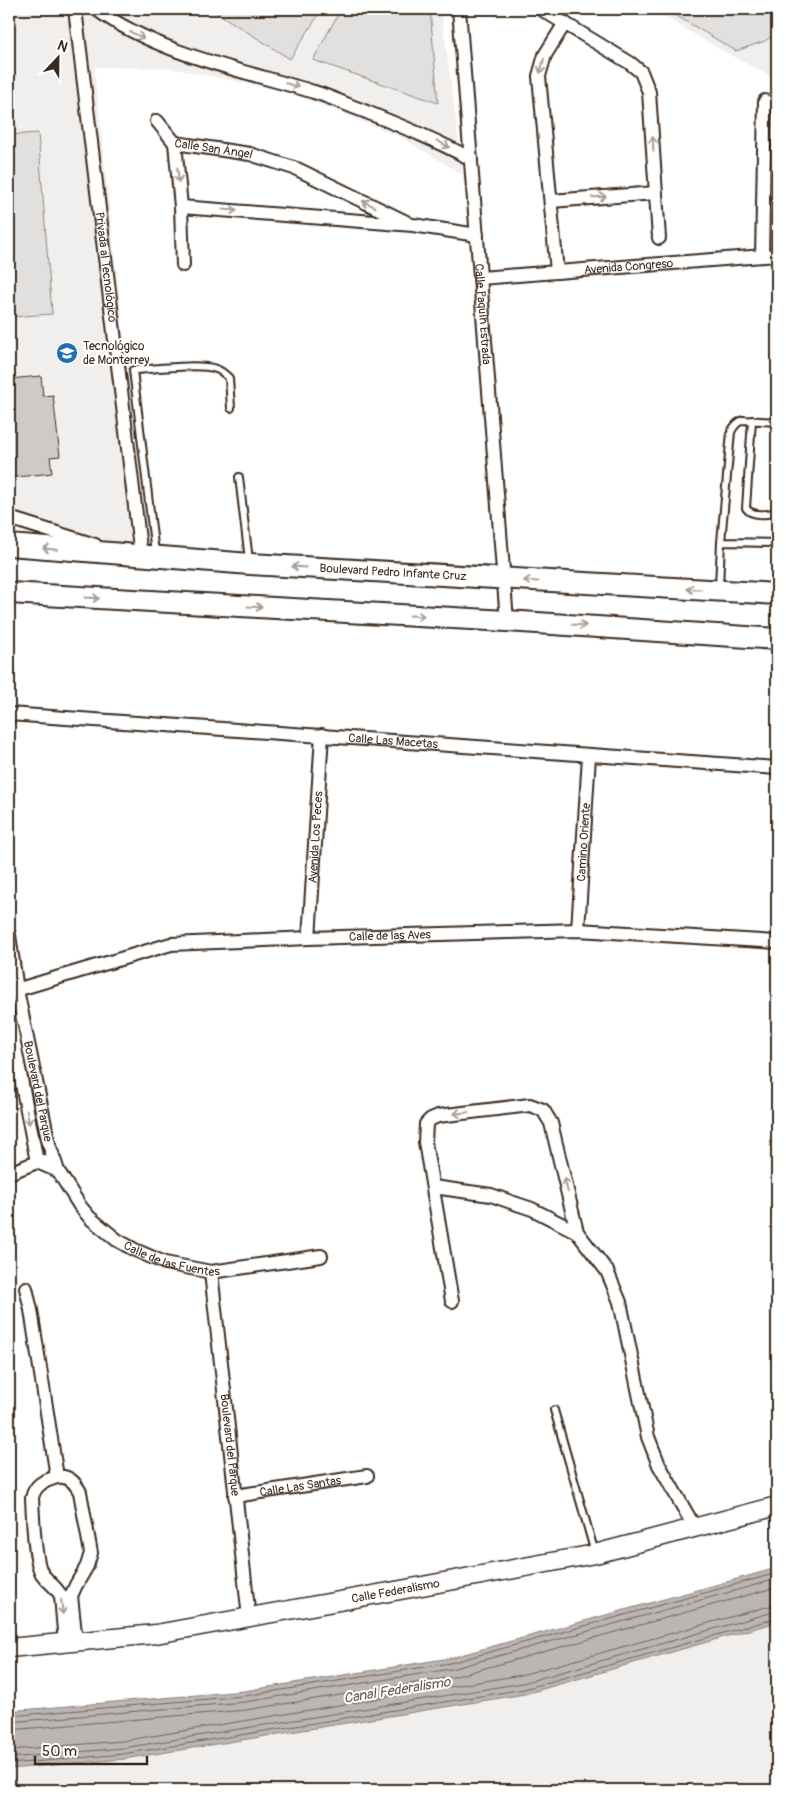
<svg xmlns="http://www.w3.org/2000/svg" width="786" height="1799" font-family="Pangolin,sans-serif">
	<rect width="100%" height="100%" fill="#fff"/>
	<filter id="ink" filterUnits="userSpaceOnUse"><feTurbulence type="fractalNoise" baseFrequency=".02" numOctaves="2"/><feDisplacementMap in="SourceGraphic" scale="10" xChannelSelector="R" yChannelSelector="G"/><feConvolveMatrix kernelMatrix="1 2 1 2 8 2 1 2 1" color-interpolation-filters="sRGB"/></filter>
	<g filter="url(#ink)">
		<!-- built -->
		<path fill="#f1efee" d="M9,9h432l22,166 -62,-38 -113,-45 -117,-24 -77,-1 53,478 -138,-14z
			M652,9h125v71l-58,-31z
			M777,1622v168h-768v-21l115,-10 401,-65z"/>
		<!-- green -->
		<path fill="#e2e0de" stroke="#8e857e" d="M211,9h111l-32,50z
			M341,9h89l8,94 -125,-43z
			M665,9h112v24l-12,8 -29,10z
			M38,133l14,181 -43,3v-182z"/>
		<!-- water -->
		<path fill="#bcb6b3" stroke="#887e77" d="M777,1568v54l-252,72 -401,65 -115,10v-58l235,-20 206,-33z"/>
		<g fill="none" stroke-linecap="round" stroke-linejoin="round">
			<!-- shore -->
			<path stroke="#6f625a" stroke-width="1" d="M9,1716l235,-20 206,-33 327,-90
				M9,1722l236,-20 206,-33 326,-90
				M9,1730l237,-20 207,-33 324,-90
				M9,1750l113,-9 399,-66 256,-71
				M9,1758l114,-10 400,-65 254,-72
				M9,1764l114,-10 401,-65 253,-71"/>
		</g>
		<!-- building -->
		<path fill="#cfcac7" stroke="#3b2a1e" d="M41,376l2,20 10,-1 7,61 -10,1 2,16 -43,5v-99z"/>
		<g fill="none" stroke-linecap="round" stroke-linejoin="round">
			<!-- service casing -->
			<g stroke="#3b2a1e" stroke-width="10">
				<path id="service" d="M752,420l-6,88c5,8 24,8 31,2
					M239,477l10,83
					M721,542l10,-110c3,-6 6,-10 12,-12l34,2
					M155,553l-22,-183c21,-1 66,-7 83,-1 6,2 9,5 13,9l2,30
					M719,587l2,-45 56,1
					M554,1410l41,143"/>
			</g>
			<!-- minor casing -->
			<g stroke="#3b2a1e" stroke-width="16">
				<g id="minor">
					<path id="s1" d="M75,9l66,547"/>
					<path d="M96,9c62,45 146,61 218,83 17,5 33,13 50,19 37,15 72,29 107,48"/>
					<path id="s2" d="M459,9l48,612"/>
					<path d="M541,9l89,54 11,9 8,20 10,146"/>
					<path d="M157,121l18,22"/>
					<path id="s3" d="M175,143l75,11 47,15 109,53"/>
					<path d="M175,143l6,64 2,58"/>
					<path d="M551,201l105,-8"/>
					<path d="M181,207l232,18 64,10"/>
					<path d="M762,256l3,-155"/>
					<path d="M557,272l-18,-196 6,-21 20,-32"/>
					<path id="s4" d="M480,278l297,-23"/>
					<path d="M9,518l86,27"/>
					<path id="s5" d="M9,714l768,54"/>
					<path id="s6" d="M578,930l11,-174"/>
					<path id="s7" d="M9,935l8,55 32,154 9,27 22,35 10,12 27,22 18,10 30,13 46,9 110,-16"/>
					<path id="s8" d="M309,938l13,-203"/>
					<path id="s9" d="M9,992l162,-48 138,-6 269,-8 199,12"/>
					<path d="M9,1017l28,145 21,9"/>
					<path d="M9,1173l28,-11 7,-1"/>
					<path d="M433,1187l58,8 20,7 21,7 45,23 30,39 13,31 28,135 11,28 36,63"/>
					<path id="s10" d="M211,1272l38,346"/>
					<path d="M26,1288l5,22 26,167c12,-2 18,6 23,15l11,61 -4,13 -11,19 -5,11 5,46"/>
					<path d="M452,1301l-27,-159 1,-18 5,-5 7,-3 92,-11 13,5 8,13 26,109"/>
					<path d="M57,1477c-13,4 -22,7 -25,21 1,18 2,60 9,74 5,9 15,14 20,24l4,47"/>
					<path id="s11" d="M235,1496l132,-20"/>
				</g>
			</g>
			<!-- secondary casing -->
			<g stroke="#3b2a1e" stroke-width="21">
				<g id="secondary">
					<path id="s12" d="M9,1648l147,-14 250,-45 189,-35 182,-48"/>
				</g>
			</g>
			<!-- trunk casing -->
			<g stroke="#3b2a1e" stroke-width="24">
				<g id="trunk">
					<path id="s13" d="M9,545l241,19 527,30"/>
					<path d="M9,593l498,28 270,18"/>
				</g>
			</g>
			<!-- service -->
			<use href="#service" stroke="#fff" stroke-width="6"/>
			<!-- minor -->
			<use href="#minor" stroke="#fff" stroke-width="12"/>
			<!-- secondary -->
			<use href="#secondary" stroke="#fff" stroke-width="18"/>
			<!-- trunk -->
			<use href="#trunk" stroke="#fff" stroke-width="20"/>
		</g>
		<!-- one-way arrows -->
		<defs><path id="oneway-shaft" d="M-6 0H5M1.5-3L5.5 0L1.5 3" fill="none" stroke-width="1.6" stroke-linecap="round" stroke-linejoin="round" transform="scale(1.25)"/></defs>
		<g stroke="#a79f9a">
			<use href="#oneway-shaft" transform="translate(137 35) rotate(25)"/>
			<use href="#oneway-shaft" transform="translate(542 66) rotate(106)"/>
			<use href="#oneway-shaft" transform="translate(292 85) rotate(16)"/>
			<use href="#oneway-shaft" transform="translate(443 144) rotate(28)"/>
			<use href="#oneway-shaft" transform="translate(653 144) rotate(-94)"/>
			<use href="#oneway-shaft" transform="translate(178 175) rotate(84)"/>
			<use href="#oneway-shaft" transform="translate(599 197) rotate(-4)"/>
			<use href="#oneway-shaft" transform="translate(369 204) rotate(-153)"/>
			<use href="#oneway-shaft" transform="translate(230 210) rotate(4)"/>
			<use href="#oneway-shaft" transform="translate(50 549) rotate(-175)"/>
			<use href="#oneway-shaft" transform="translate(299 567) rotate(-176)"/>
			<use href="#oneway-shaft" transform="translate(531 581) rotate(-177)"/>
			<use href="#oneway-shaft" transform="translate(694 589) rotate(-177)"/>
			<use href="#oneway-shaft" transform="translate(92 598) rotate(3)"/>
			<use href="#oneway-shaft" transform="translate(255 607) rotate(3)"/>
			<use href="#oneway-shaft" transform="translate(417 616) rotate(3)"/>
			<use href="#oneway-shaft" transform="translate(579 625) rotate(4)"/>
			<use href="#oneway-shaft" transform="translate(461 1113) rotate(174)"/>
			<use href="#oneway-shaft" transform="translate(28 1117) rotate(79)"/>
			<use href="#oneway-shaft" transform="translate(566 1185) rotate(-104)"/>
			<use href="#oneway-shaft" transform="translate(62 1607) rotate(84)"/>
		</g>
	</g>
	<!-- icons -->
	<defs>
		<g id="university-disc" transform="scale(1.125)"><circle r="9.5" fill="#1f6fb2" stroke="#fff"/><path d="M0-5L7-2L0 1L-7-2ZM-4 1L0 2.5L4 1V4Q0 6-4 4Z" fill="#fff"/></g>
	</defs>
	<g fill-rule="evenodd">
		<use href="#university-disc" x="67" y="353"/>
	</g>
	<g text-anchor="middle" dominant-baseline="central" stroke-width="4" stroke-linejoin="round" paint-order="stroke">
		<!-- street labels -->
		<g font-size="12" fill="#3b2a1e" stroke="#fff">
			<text stroke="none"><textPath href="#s3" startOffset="39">Calle San Ángel</textPath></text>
			<text stroke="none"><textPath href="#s1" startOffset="260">Privada al Tecnológico</textPath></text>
			<text stroke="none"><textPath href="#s4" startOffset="149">Avenida Congreso</textPath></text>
			<text stroke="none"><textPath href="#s2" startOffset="306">Calle Paquín Estrada</textPath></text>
			<text stroke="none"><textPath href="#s13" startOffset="385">Boulevard Pedro Infante Cruz</textPath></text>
			<text stroke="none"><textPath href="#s5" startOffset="385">Calle Las Macetas</textPath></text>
			<text stroke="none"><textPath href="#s8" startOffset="101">Avenida Los Peces</textPath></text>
			<text stroke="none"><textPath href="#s6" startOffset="88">Camino Oriente</textPath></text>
			<text stroke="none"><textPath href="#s9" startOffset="388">Calle de las Aves</textPath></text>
			<text stroke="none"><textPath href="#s7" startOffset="159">Boulevard del Parque</textPath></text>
			<text stroke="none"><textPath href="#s7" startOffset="392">Calle de las Fuentes</textPath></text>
			<text stroke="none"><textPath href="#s10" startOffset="174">Boulevard del Parque</textPath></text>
			<text stroke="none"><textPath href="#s11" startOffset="66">Calle Las Santas</textPath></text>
			<text stroke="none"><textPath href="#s12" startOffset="391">Calle Federalismo</textPath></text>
		</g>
		<!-- poi labels -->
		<g font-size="12" fill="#3b2a1e" stroke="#fff" text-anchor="start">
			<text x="83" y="346">Tecnológico<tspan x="83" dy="14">de Monterrey</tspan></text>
		</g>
		<!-- water labels -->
		<g font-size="14" font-style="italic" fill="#685b52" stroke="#fff">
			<text transform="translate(397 1690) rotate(-9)">Canal Federalismo</text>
		</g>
	</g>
	<!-- margin -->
	<rect width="786" height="1799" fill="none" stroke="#fff" stroke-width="30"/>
	<rect x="15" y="15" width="756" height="1769" fill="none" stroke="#3b2a1e" stroke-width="2" filter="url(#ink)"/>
	<!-- north arrow -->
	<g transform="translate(58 58) rotate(22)" stroke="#ffffff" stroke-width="4" paint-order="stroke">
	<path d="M0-4L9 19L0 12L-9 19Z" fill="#3b2a1e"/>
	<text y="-8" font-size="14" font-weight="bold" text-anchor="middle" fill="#3b2a1e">N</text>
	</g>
	<!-- scale -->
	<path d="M35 1756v8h112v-8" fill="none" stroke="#3b2a1e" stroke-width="2.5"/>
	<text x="42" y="1756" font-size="15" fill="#3b2a1e" stroke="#ffffff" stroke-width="4" paint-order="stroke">50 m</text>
</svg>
